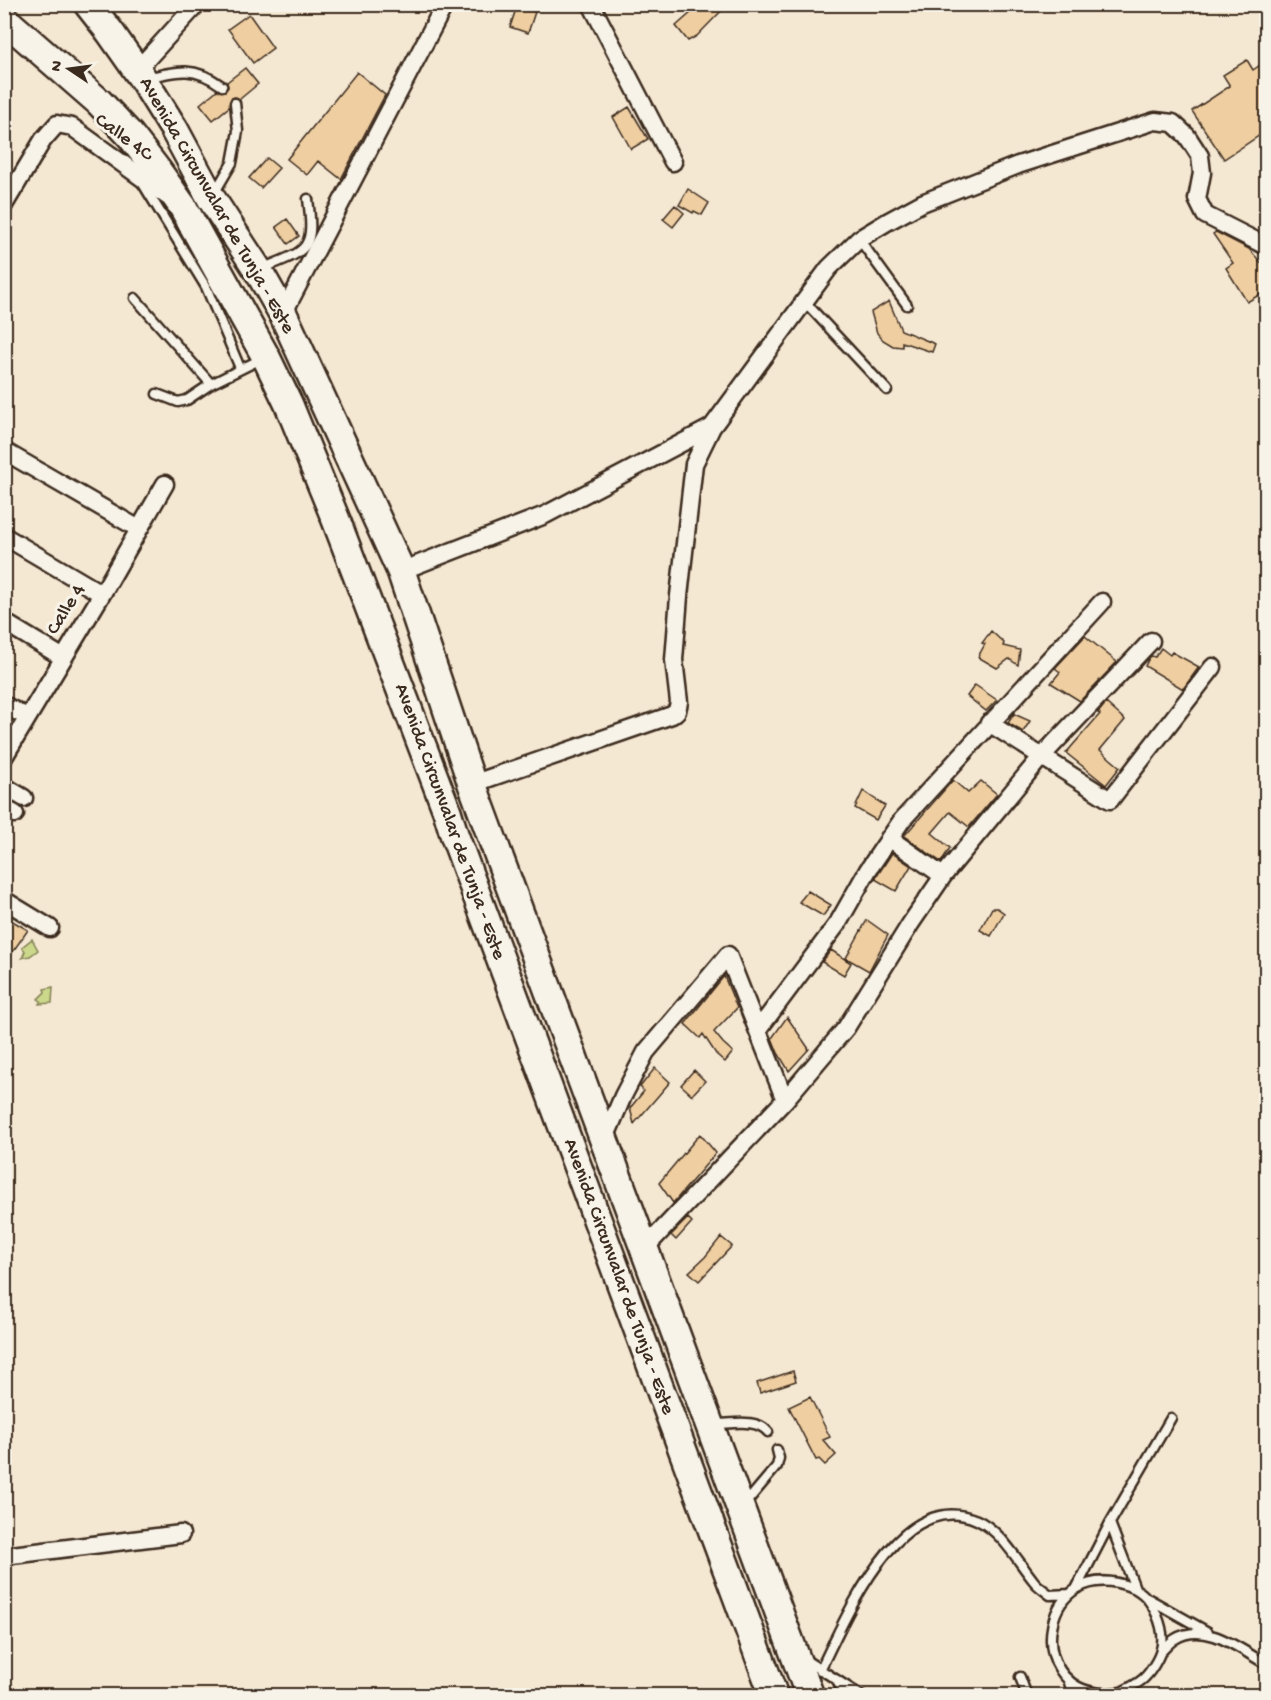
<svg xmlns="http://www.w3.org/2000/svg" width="1271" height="1700" font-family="'Gochi Hand',sans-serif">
	<rect width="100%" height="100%" fill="#f5e8d3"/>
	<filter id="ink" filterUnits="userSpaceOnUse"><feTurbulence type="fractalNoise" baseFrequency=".0167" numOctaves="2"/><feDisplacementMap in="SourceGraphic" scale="12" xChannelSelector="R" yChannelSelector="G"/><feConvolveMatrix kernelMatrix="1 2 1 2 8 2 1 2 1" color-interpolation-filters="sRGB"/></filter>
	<g filter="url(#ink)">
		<!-- green -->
		<path fill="#cbd78b" stroke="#838054" stroke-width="1.5" d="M32,939l6,11 -8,6 -8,2 3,-7 -3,-4z
			M53,987l-1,16 -13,1 2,-3 -3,-2 7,-7 -1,-3z"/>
		<!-- building -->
		<path fill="#efcea1" stroke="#3b2a1e" stroke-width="1.5" d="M701,4h27l-31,32 -9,5 -12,-15z
			M517,6l18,6 -7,21 -18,-6z
			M249,14l24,34 -20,15 -25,-34z
			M1247,60l6,10 13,-9v70l-42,28 -32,-48 38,-25 -7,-11z
			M245,68l13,16 -18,15 -5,-2 -4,1 -2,9 -16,13 -13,-16 17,-14 8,1 3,-4 -1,-5z
			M357,72l28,23 -44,84 -23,-18 -11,14 -20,-16z
			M629,107l19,32 -17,10 -18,-32z
			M267,158l12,10 -18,20 -12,-10z
			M688,189l21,14 -7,12 -8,-4 -1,2 -14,-8z
			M675,205l9,8 -11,14 -10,-8z
			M287,219l12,17 -11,8 -12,-17z
			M1216,232l33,17 17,19v23l-19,11 -21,-34 7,-5 -20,-29z
			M889,301l12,29 34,14 -3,8 -30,-10v5l-9,-1 -10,-6 -6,-7 -6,-21z
			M991,631l13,12 -1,3 17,4 -2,15 -9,-6 -12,9 -19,-11 7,-13 -3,-1z
			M1085,636l32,26 -37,39 -29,-18 9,-11 -5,-4z
			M1161,648l9,7 2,-3 27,15 -16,22 -38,-23 4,-8 3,-2 3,1z
			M975,685l22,15 -11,11 -19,-15z
			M1106,703l19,17 -25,30 20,17 -14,18 -40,-32 34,-39 -2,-1z
			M1014,714l16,7 -7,11 -15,-9z
			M953,780l15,13 13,-12 16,13 -28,33 -19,-15 -18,21 18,15 -9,14 -37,-26z
			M863,791l22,15 -9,14 -21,-12z
			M892,853l19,13 -15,25 -21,-12z
			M808,891l23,14 -8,11 -24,-14z
			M992,908h5l7,5 -13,23 -11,-6z
			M4,916l24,14 -24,34z
			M867,920l21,15 -19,36 -23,-13z
			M831,950l20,13 -7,12 -22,-13z
			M724,976l13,32 -23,24 9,11 10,9 -8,10 -9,-8 -13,-20 -3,4 -15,-14z
			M787,1017l22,32 -20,22 -11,-18 -6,-15z
			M655,1068l15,14 -36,42 -4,-16 14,-17 -4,-4z
			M694,1070l11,11 -13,14 -11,-10z
			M700,1134l16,19 -43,50 -14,-20z
			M688,1218l4,4 -16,18 -5,-5z
			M721,1237l11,9 -33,35 -10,-9 16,-15z
			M793,1371l3,10 -36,12 -3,-10z
			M810,1397l20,40 -7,3 13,15 -11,10 -6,-6 -3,1 -27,-53z"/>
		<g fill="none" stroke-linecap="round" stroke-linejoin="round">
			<!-- service casing -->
			<g stroke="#3b2a1e" stroke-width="13">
				<path id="service" d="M147,78c31,-8 48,-12 75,8
					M143,184l63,103 34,81
					M215,192l17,-29 6,-32 -3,-28
					M859,239l48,66
					M261,269c47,-19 54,-18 47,-70
					M135,298l76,86
					M804,301l83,89
					M157,394l21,8 9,-2 24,-16 52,-26
					M715,1424c17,0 42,-6 53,8
					M745,1504l32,-38 2,-8 -2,-8
					M1110,1523l25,65
					M1076,1589l34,-66 61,-105
					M1149,1599l59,33
					M1161,1652c4,-4 9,-10 14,-13 30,-19 66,11 91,25
					M804,1659l58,37
					M820,1670c26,-52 79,-184 157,-150 24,11 40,40 56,60 4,6 11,10 17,15l19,-1
					M1020,1677l7,19
					M1068,1679l5,17
					M837,1680l7,16
					M1115,1696c9,-7 24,-11 31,-20 5,-5 12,-17 14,-23 8,-22 -7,-58 -29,-66 -90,-34 -110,101 -29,106 6,1 12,-1 18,-1"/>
			</g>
			<!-- minor casing -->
			<g stroke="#3b2a1e" stroke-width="21">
				<path id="minor" d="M591,4l82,158
					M137,70l60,-66
					M4,205l39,-65 14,-16 15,3 95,69
					M283,314l162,-310
					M4,451l135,78
					M4,536l98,58
					M401,571l144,-56 167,-88 117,-159 30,-29 28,-17 35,-19 96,-38 137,-44 18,2 14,13 13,20 2,17 -5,26 8,16 61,31
					M4,622l58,35
					M4,705l23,12
					M989,723l121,77 103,-133
					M4,757l98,-163 63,-110
					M472,784l200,-69 5,-4 2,-9 -5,-42 5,-64 15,-132 18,-37
					M4,786l20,12
					M4,808l11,6
					M889,838l54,38
					M4,900l46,28
					M758,1030l80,-107 30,-53 34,-50 200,-218
					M604,1141l19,-45 23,-44 82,-97 57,145
					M644,1249l141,-149 61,-72 65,-105 32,-47 98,-119 110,-116
					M4,1556l177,-22"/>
			</g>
			<!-- trunk casing -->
			<g stroke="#3b2a1e" stroke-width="32">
				<path id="trunk" d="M88,4l22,28 33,47 31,50 37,69 47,72 25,44 118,257 71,213 338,912
					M4,19l95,83 31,33 27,35 26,37 83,150 23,48 47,115 111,291 7,23 320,862"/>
			</g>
			<!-- service -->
			<use href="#service" stroke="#f7f3e8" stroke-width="8"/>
			<!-- minor -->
			<use href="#minor" stroke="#f7f3e8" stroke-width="16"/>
			<!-- trunk -->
			<use href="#trunk" stroke="#f7f3e8" stroke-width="27"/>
		</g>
	</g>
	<g text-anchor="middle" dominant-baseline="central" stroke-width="6" stroke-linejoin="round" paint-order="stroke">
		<!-- street labels -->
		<g font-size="20" fill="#3b2a1e" stroke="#f7f3e8">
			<text transform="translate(123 138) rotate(36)">Calle 4C</text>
			<text transform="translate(216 206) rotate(60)">Avenida Circunvalar de Tunja - Este</text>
			<text transform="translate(67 610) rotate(-58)">Calle 4</text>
			<text transform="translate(449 822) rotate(70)">Avenida Circunvalar de Tunja - Este</text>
			<text transform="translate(618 1277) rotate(70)">Avenida Circunvalar de Tunja - Este</text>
		</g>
	</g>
	<!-- margin -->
	<rect width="1271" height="1700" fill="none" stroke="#f7f3e8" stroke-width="24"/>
	<rect x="12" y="12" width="1247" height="1676" fill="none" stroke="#3b2a1e" stroke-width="2" filter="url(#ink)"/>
	<!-- north arrow -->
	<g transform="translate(69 69) rotate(283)" stroke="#f7f3e8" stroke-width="4.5" paint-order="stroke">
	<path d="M0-4.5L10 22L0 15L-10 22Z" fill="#3b2a1e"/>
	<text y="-9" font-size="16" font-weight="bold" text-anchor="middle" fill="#3b2a1e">N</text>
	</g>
</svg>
